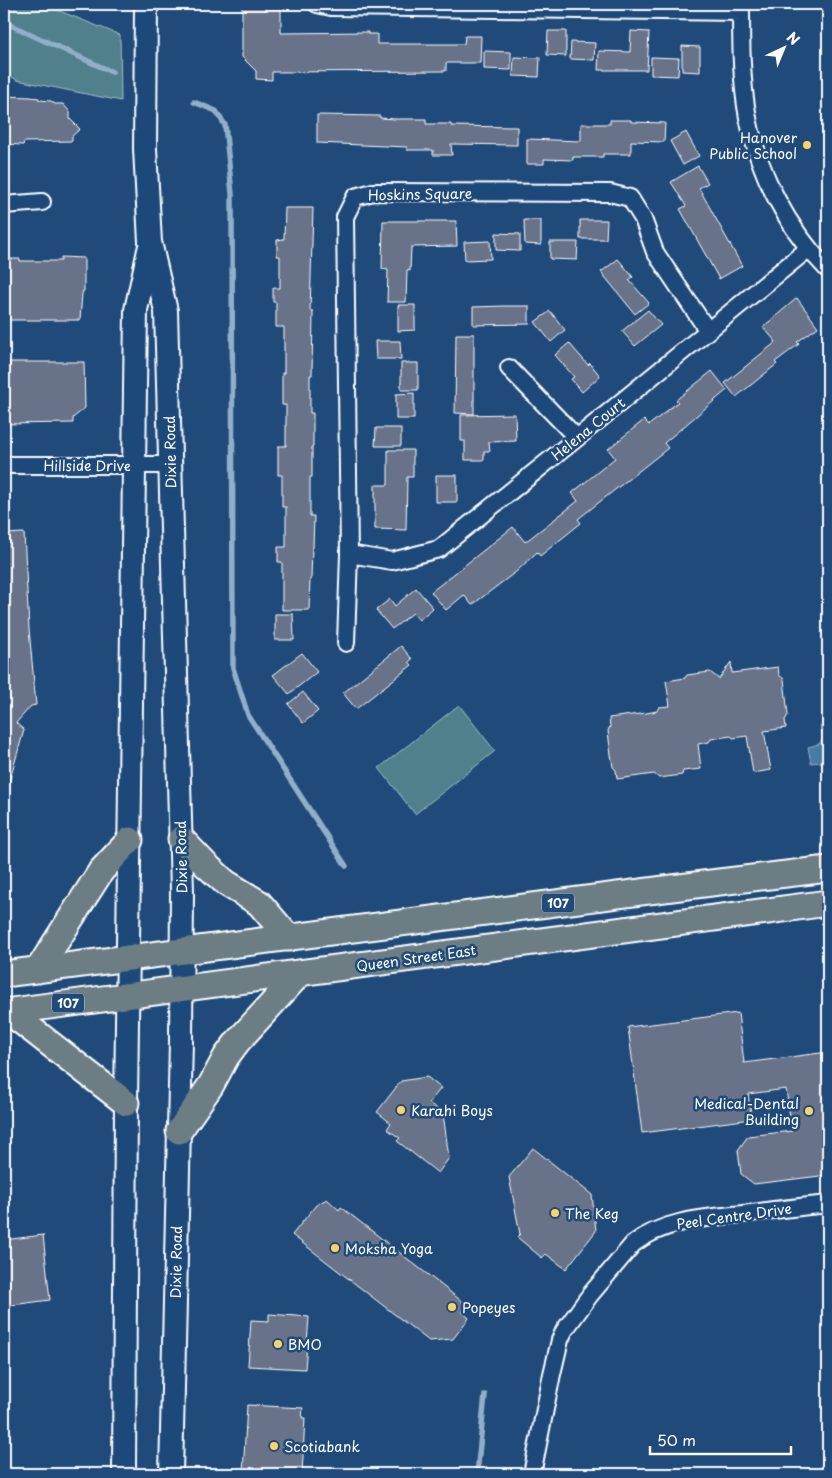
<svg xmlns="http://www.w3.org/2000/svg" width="832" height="1478" font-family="'Playpen Sans',sans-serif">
	<rect width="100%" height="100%" fill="#1f4a7a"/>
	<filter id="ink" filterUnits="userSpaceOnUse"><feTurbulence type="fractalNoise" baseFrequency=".02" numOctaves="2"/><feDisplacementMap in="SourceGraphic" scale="10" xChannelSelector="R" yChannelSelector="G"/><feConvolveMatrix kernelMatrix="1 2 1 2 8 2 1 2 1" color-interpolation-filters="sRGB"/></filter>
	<g filter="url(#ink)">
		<!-- green -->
		<path fill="#4f808c" stroke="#a7c0c6" d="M4,4h38l78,31 1,66 -104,-21 -13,-8z
			M459,705l36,46 -80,63 -36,-46z"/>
		<!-- water -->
		<path fill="#487aa5" stroke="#91afc9" d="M828,725v34l-6,3 -11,1 -3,-16 11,-3 4,-6 -3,-12z"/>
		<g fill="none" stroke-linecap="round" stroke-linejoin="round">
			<!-- stream -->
			<path stroke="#91afc9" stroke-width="5.5" d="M4,22l108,50
				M194,102l22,9 9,14 7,69 1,474 15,47 98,151
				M477,1474l8,-79"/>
		</g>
		<!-- building -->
		<path fill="#687288" stroke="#fff" d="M242,4h39v29l87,-1v2h9v10h87l1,-8h16l-1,27h-34v8l-174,1v8l-16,-1v-8l-14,-14z
			M548,31h18v25l-19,-1z
			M631,31l18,1 -2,38h-49l1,-19 31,1z
			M571,42l24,1 -1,17 -24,-1z
			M682,46l18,1v25l-18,-1z
			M484,51l27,1v18l-27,-1z
			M514,57l26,1 -1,19 -26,-1z
			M651,57l28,1 -1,18 -27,-1z
			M4,96l26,1 9,1v2l12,1 4,3h8l7,8v7l10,10 -8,7v5l-48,1 -1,3 -19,-1z
			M317,115l63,1v2l15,1h31v5h25v2l66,1v18l-66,-1 1,11h-19v-5h-26v-3l-90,-4z
			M610,120h21v2l34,1 -1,19 -33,-1v13h-28v3h-30v3l-29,-1v5h-17v-25l54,2v-17h29z
			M686,132l13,24 -16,9 -13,-24z
			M698,166l10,17 -9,5 43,78 -23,13 -39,-70 6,-3 -15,-24z
			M285,208h28l-3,103h3l-1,64h-2v38h3v33h-1v31h-2v39h4l-1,32h-1l-1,31h-1l-1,31h-27v-48h-4v-15h8v-40h-4v-32h-4v-29h8v-41h-4v-32h2v-46h-8v-25h-3v-14h7v-32h-3v-16l7,-1z
			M524,220h17v25l-16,-1z
			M580,220h27l-1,19h-26z
			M383,221h73l1,25 -46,1 -1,24 -3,-1 -1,32h-19l1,-32 -6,-1z
			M496,233l24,1v17l-24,-1z
			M490,241l1,18 -26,1 -1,-18z
			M550,242h28l-1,18 -27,-1z
			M61,257l23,1v33h-1l-1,3 -2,26h-74l-2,-61h16v2h41z
			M618,259l15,18 -4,3 20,23 -14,11 -34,-42z
			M797,298l21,29 -21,15 2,2 -24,18 2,2 -41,33 -11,-14 51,-41 -13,-15z
			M398,305h17v25l-17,1z
			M504,306h25v18l-56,1v-18z
			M648,310l13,15 -26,21 -13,-15z
			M550,311l15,19 -14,12 -16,-20z
			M456,334h18v80l-19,-1z
			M375,341h25l1,18h-25z
			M569,343l19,22 2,-2 10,13 -18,16 -11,-13 3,-2 -19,-22z
			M9,362h75l1,46 -12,10v5l-69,1v-24h5z
			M401,363h17v27h-17z
			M712,371l15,19 -63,53 4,5 -90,71 3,4 -41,33 -3,-4 -20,19 -45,34 -8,-10 -18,15 -15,-18 82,-65 12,15 53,-41 -6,-8 43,-35 -7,-9 36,-29 5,5 29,-23 -2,-2z
			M414,393v26h-18v-25z
			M515,414l1,27 -27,1 1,9h-6v9h-19v-19h-4v-26z
			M376,428h25v18h-26z
			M388,450h25v27h-6l-1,53 -31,-1v-44h13z
			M436,475h21v27h-21z
			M24,533l5,96 7,76 -5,1 -15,17 8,7 -16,56h-4v-252z
			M416,588l17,20 -14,12 -6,-7 -21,16 -16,-19 14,-11 5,7z
			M275,614h18l1,26h-19z
			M401,646l11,13 -3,3 3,3 -56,44 -13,-16z
			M302,653l15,19 -28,22 -16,-19z
			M731,662l1,11 46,-6 1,8 5,4 4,36 -3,5 1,8 -22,3 7,39 -18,3 -6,-37 -14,2 -2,-2 -20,3 -2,3 -11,2 3,25 -18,2 -1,4 -23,3 -5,-4 -37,5 -1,-9 -3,-3 -3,-19 -2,-17 2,-5 -1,-8 38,-5 10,-2 2,-4 11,-1 -4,-25 19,-3 2,-3 23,-3 9,7z
			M303,692l15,19 -15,12 -15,-19z
			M738,1013l6,50 84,-11v123l-74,9 -13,-10 -3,-24 10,-14 44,-5 -6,-42 -38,5 4,25 -110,14 -14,-106z
			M427,1077l14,11 -12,15 14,10 6,45 -11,15 -41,-32 3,-3 -13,-9 4,-6 -14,-11 24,-31z
			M533,1148l59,47 4,36 -30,38 -20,-15 -4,4 -25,-21 3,-3 -11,-57z
			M327,1199l12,11 2,-3 127,99 -6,6 7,6 -16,21 -24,2 -137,-106 24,-30z
			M43,1235l7,65 -46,6v-66z
			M269,1314l40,3 -4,52 -57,-3 3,-46 18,1z
			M247,1405l56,3 -1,10h3l-3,56 -59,-1z"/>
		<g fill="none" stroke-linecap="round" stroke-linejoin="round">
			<!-- street casing -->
			<g stroke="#fff" stroke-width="20">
				<path id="street" d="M317,4l14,3 410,5
					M741,4c0,37 0,77 7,114 11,57 40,111 80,152
					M4,205l38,-3
					M509,368l68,70
					M4,465h167
					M349,554l43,7 47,-12 138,-111 231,-189
					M346,643l3,-89 -4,-337 10,-20 18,-5 237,1 20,5 13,21 12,33 53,79
					M532,1474l20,-100 8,-34 4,-9 26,-36 43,-51c31,-24 72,-26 110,-30 29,-4 57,-7 85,-10"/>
			</g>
			<!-- secondary casing -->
			<g stroke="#fff" stroke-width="26">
				<path id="secondary" d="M146,4l-1,145 5,93 16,69 16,580 -1,151 -10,432
					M124,1474l2,-371 10,-793 13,-60"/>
			</g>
			<!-- primary casing -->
			<g stroke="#fff" stroke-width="29">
				<path id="primary" d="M181,839l25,26 20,18 33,20 30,35
					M38,970l63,-99 29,-31
					M4,974l707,-91 117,-14
					M8,1011l118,92
					M4,1012l824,-109
					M179,1131l32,-46 15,-28 12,-16 62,-68"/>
			</g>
			<!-- street -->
			<use href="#street" stroke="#1f4a7a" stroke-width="16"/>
			<!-- secondary -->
			<use href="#secondary" stroke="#1f4a7a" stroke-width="22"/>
			<!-- primary -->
			<use href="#primary" stroke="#6c7e84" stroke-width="25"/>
		</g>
	</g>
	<!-- markers -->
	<g fill="#ffd166" stroke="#1f4a7a" stroke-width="2">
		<circle cx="807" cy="145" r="5"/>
		<circle cx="401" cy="1110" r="5"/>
		<circle cx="809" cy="1111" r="5"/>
		<circle cx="555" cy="1213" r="5"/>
		<circle cx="335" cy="1248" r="5"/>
		<circle cx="452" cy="1307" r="5"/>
		<circle cx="278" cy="1344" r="5"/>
		<circle cx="274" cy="1446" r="5"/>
	</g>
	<g text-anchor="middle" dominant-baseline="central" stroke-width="5" stroke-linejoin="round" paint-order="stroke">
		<!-- shield labels -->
		<g fill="#1f4a7a" stroke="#bcc9d7" stroke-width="1">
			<rect x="542" y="893.5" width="32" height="19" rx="4"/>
			<rect x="52" y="993.5" width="32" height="19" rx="4"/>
		</g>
		<g font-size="12" font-weight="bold" fill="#fff">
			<text x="558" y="903">107</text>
			<text x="68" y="1003">107</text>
		</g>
		<!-- poi labels -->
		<g font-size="14" fill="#fff" stroke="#1f4a7a" text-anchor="start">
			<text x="797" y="137" text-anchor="end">Hanover<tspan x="797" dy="16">Public School</tspan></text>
			<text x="799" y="1103" text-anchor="end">Medical-Dental<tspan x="799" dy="16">Building</tspan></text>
			<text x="411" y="1110">Karahi Boys</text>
			<text x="565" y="1213">The Keg</text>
			<text x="345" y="1248">Moksha Yoga</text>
			<text x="462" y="1307">Popeyes</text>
			<text x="288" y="1344">BMO</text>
			<text x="284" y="1446">Scotiabank</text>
		</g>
		<!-- street labels -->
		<g font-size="14" fill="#fff" stroke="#1f4a7a">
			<text transform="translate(420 194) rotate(-1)">Hoskins Square</text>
			<text transform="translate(588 429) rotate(-39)">Helena Court</text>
			<text transform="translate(170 452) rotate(-91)">Dixie Road</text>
			<text x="87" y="465">Hillside Drive</text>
			<text transform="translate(181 857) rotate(-91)">Dixie Road</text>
			<text transform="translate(416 958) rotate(-8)">Queen Street East</text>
			<text transform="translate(734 1216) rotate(-8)">Peel Centre Drive</text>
			<text transform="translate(176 1262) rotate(-89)">Dixie Road</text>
		</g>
	</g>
	<!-- margin -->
	<rect width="832" height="1478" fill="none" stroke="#1f4a7a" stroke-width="20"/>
	<rect x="10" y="10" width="812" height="1458" fill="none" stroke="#fff" stroke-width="2" filter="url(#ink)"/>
	<!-- north arrow -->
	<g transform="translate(784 48) rotate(44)" stroke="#1f4a7a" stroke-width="4" paint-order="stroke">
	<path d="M0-4L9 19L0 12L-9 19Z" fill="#ffffff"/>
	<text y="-8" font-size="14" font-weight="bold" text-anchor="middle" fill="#ffffff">N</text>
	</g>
	<!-- scale -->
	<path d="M650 1446v8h141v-8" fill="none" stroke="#ffffff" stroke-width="2.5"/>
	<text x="657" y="1446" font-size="15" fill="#ffffff" stroke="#1f4a7a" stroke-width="4" paint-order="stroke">50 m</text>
</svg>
